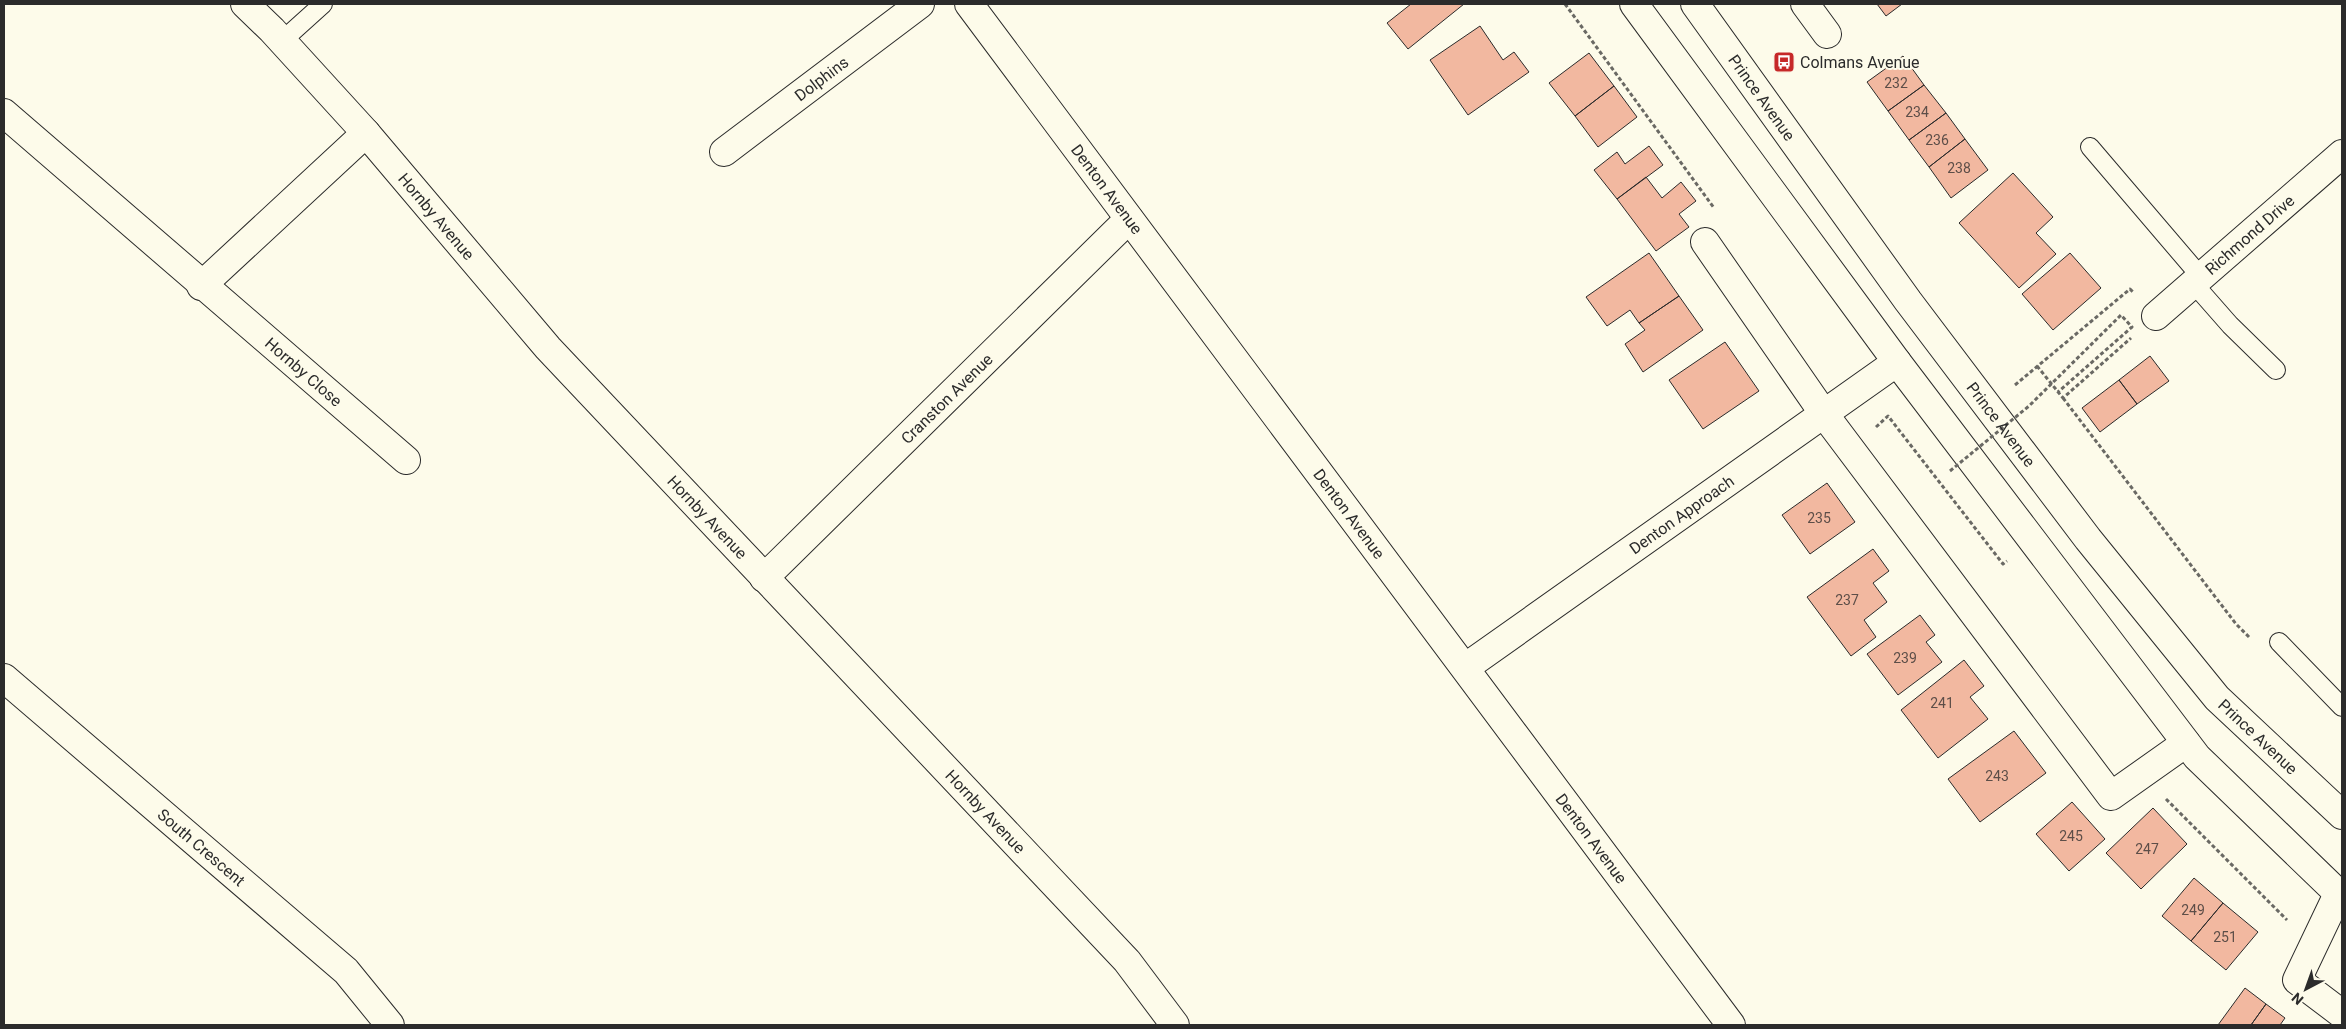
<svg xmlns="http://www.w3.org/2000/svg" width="2346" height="1029" font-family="Roboto,sans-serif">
	<rect width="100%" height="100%" fill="#fdfbea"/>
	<!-- building -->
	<path fill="#f2b8a0" stroke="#2b2b2b" d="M1411,4h53l-56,45 -21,-26z
		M1877,4h25l-16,12z
		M1480,26l23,34 11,-8 15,20 -61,43 -38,-55z
		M1589,53l25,33 -39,30 -26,-33z
		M1903,56l21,29 -36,26 -21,-29z
		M1924,85l22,28 -37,27 -21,-29z
		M1614,86l23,31 -39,30 -23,-31z
		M1946,113l19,26 -36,28 -20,-27z
		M1965,139l23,31 -37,28 -22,-31z
		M1649,146l14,19 -46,34 -23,-29 23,-18 8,12z
		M2013,173l40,44 -17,16 20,21 -37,34 -60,-65z
		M1646,177l16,21 19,-16 15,19 -17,13 10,13 -33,24 -39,-52z
		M1649,253l30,43 -40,27 -9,-13 -23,16 -21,-29z
		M2070,253l31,35 -48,42 -31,-36z
		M1679,296l24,34 -60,42 -18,-28 20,-14 -6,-7z
		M1725,342l34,49 -56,38 -34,-49z
		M2150,356l19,25 -32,23 -18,-24z
		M2119,380l18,24 -37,28 -18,-24z
		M1827,483l28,39 -45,32 -28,-39z
		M1873,549l16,22 -16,12 14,19 -23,18 12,17 -25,19 -44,-59z
		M1920,615l15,20 -9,7 16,20 -44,33 -31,-41z
		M1964,660l20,26 -14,11 18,22 -50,39 -37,-48z
		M2014,731l32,42 -66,49 -32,-43z
		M2072,802l33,37 -36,32 -33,-37z
		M2153,808l34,36 -46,45 -35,-36z
		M2194,878l29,25 -32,38 -29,-25z
		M2223,903l35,29 -32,38 -35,-29z
		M2245,988l21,16 -15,21h-33z
		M2266,1004l19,14 -5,7h-29z"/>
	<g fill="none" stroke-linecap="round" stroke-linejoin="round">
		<!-- lane casing -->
		<g stroke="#2b2b2b" stroke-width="20">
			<path id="lane" d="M282,41l41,-37
				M2090,147l111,130
				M2194,284l36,41 46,45
				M2279,642l63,65"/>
		</g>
		<!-- street casing -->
		<g stroke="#2b2b2b" stroke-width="30">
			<g id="street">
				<path id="s1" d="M245,4l27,26 94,103 182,215 579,613 48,64"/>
				<path id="s2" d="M969,4l762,1021"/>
				<path d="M1805,4l22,30"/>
				<path id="s3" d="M4,113l402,347"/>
				<path id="s4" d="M724,152l196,-148"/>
				<path d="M1705,242l119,172 287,382 75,-53"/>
				<path d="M201,286l165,-153"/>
				<path id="s5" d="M2156,316l186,-162"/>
				<path id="s6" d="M764,578l365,-359"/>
				<path id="s7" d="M1466,667l431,-305"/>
				<path id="s8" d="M4,678l342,293 44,54"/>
				<path d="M2338,894l-41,86 45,34"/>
			</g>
		</g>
		<!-- highway casing -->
		<g stroke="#2b2b2b" stroke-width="30">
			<g id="highway">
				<path d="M1634,4l263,358 300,395 145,140"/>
				<path id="s9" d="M1695,4l213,297 180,238 129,159 125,117"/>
			</g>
		</g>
		<!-- path -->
		<path stroke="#6a6964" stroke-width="3" stroke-dasharray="4 2.5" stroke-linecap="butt" d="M1565,4l149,204
			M2037,366l26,32 68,-60
			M2015,385l115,-96 3,3
			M2063,398l173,226 14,14
			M1876,427l12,-11 115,148 4,-3
			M2166,799l121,121"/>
		<!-- lane -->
		<use href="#lane" stroke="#fdfbea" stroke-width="18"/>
		<!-- street -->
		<use href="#street" stroke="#fdfbea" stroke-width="28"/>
		<!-- highway -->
		<use href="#highway" stroke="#fdfbea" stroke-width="28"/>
		<!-- path-bridge -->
		<path stroke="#6a6964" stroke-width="3" stroke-dasharray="4 2.5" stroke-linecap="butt" d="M1950,471l79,-65 92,-91 11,12 -74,65"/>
	</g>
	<!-- icons -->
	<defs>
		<g id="bus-square" transform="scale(1.125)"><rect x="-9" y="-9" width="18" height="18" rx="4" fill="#c62828" stroke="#fdfbea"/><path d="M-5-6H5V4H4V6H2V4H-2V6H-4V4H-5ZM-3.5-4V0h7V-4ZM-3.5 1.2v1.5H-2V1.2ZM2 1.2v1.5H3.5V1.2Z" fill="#fff"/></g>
	</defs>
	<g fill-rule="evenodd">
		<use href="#bus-square" x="1784" y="62"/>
	</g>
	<g text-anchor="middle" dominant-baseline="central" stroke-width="4" stroke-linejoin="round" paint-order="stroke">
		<!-- number labels -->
		<g font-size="14" fill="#5d4e48">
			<text x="1896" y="83">232</text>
			<text x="1917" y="112">234</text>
			<text x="1937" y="140">236</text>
			<text x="1959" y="168">238</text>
			<text x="1819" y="518">235</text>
			<text x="1847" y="600">237</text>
			<text x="1905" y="658">239</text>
			<text x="1942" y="703">241</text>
			<text x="1997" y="776">243</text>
			<text x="2071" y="836">245</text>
			<text x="2147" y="849">247</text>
			<text x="2193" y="910">249</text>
			<text x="2225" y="937">251</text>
		</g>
		<!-- poi labels -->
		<g font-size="16" fill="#2b2b2b" stroke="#fdfbea" text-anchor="start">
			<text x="1800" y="62">Colmans Avenue</text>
		</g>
		<!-- street labels -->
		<g font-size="16" fill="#2b2b2b" stroke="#fdfbea">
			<text stroke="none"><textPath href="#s4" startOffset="122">Dolphins</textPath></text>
			<text stroke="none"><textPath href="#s9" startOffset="115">Prince Avenue</textPath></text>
			<text stroke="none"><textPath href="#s2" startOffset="231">Denton Avenue</textPath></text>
			<text stroke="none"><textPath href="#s1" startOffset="286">Hornby Avenue</textPath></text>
			<text stroke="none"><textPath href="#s5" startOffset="124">Richmond Drive</textPath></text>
			<text stroke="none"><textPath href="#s3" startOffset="396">Hornby Close</textPath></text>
			<text stroke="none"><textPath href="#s6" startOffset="256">Cranston Avenue</textPath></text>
			<text stroke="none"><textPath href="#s9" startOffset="520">Prince Avenue</textPath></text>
			<text stroke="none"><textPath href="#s2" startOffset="636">Denton Avenue</textPath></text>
			<text stroke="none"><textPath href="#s7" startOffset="264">Denton Approach</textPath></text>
			<text stroke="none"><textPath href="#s1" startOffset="691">Hornby Avenue</textPath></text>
			<text stroke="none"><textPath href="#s9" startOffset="925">Prince Avenue</textPath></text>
			<text stroke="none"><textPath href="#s1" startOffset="1096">Hornby Avenue</textPath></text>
			<text stroke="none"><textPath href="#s2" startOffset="1041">Denton Avenue</textPath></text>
			<text stroke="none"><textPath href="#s8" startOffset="260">South Crescent</textPath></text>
		</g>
	</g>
	<!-- border -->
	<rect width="2346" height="1029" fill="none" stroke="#2b2b2b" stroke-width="10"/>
	<!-- north arrow -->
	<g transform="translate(2306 989) rotate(221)" stroke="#fdfbea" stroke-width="4" paint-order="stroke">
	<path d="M0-4L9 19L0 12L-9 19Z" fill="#2b2b2b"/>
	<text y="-8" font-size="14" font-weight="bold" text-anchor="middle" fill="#2b2b2b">N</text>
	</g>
</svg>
